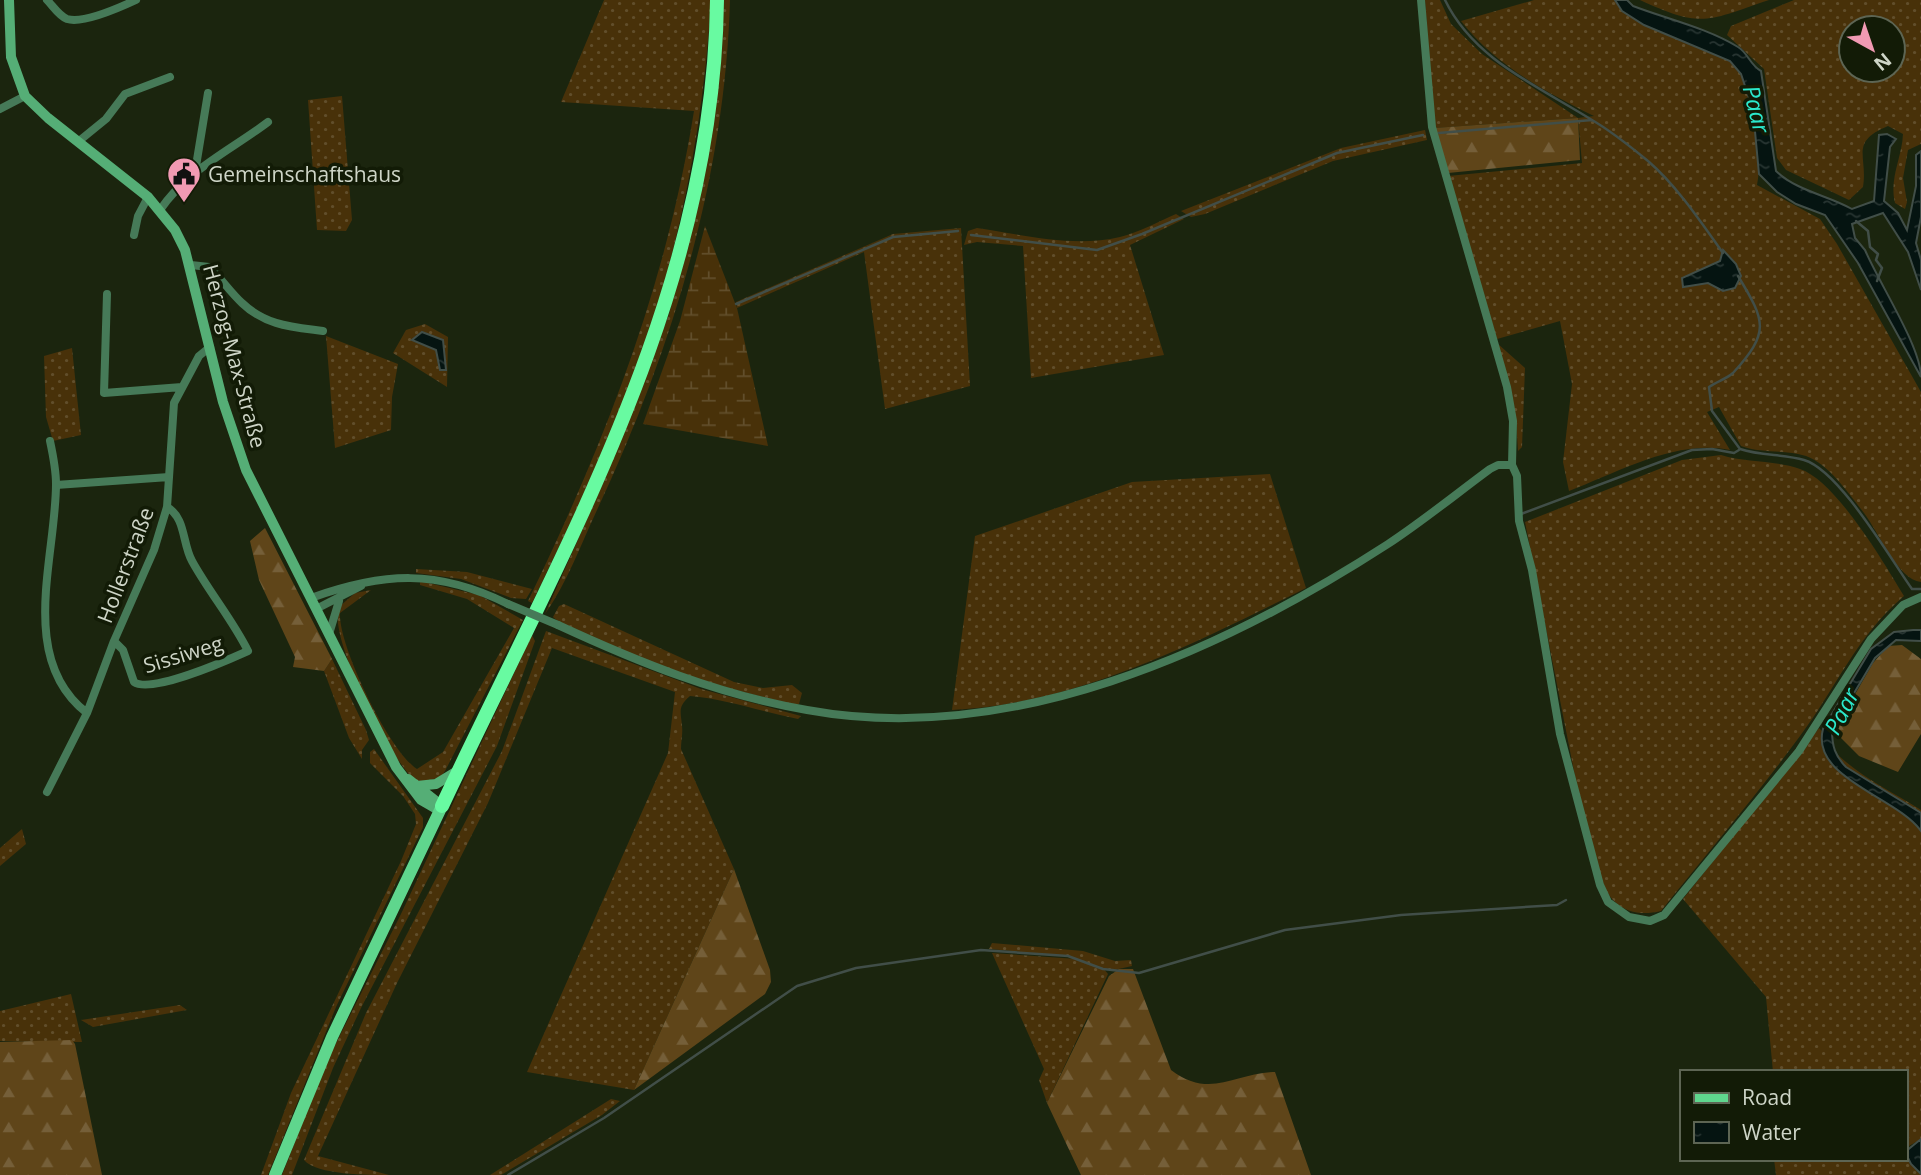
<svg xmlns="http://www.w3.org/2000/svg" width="1921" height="1175" font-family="'Open Sans',sans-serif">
	<defs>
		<pattern id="grass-dots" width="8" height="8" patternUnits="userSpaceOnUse" patternTransform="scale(1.75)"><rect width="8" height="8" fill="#483109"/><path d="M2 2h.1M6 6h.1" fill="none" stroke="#614e2b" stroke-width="1.8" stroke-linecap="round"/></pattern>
		<pattern id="forest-firs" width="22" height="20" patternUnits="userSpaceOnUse" patternTransform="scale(1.75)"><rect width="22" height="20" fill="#5f4519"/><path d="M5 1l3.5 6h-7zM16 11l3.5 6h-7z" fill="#755f39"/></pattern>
		<pattern id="wetland-marsh" width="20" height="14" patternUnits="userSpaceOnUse" patternTransform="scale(1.75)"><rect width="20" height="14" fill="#483109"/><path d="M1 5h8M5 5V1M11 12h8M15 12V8" fill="none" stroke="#614e2b"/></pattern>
		<pattern id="water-ripples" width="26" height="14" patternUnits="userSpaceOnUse" patternTransform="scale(1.75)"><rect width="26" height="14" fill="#051411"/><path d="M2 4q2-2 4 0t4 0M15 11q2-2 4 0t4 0" fill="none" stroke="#283532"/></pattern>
	</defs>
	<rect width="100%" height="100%" fill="#1b250e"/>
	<!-- grass -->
	<path fill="url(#grass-dots)" fill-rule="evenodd" d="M604,0h107c-7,119 -29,236 -67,350 -30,87 -72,170 -112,253l-4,-2c77,-159 138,-314 166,-490l-133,-9z
		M722,0h8c-5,178 -58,350 -133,510 -16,34 -30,73 -52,104l62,-140 62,-160 20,-79z
		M1425,0h15l11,24 31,30 96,64 16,-2c-48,-24 -99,-51 -133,-95l73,-21h81l7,11 109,50c25,30 33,86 26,124l63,34 17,25 84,148v190c-23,-2 -43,-51 -57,-69 -14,-18 -35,-49 -58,-57 -21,-7 -44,-2 -65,-10l-22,-39 -12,5 23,38c-54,-11 -111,22 -161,41l-6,-29 9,-78 -12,-63 -63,18 -49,-163 134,-13 -4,-45 -144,10z
		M1640,0h129c-63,21 -66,29 -129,0z
		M1794,0h127v144l-13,6 -5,28 4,24 -2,7 -10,-6c-6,-25 7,-45 8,-69l-15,-8c-39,16 -20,30 -25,61l-14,13 -63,-30 -9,-12 -13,-89 -37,-34 4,-9zM1893,28v42h-42v-42z
		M342,96l10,124 -6,11 -29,-1 -9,-130z
		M1425,130l2,10 -94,21 -128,53 -14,3 -10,-6 160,-63z
		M1176,214l8,5 -54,26 34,110 -133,23 -8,-132 -46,-4 -13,3 4,-14 9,-3c46,7 97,20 143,9 19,-5 38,-15 56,-23z
		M961,228l9,158 -85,23 -21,-157 -127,56 -1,-6 157,-68z
		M425,324l23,13 -1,50 -54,-34 13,-23z
		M326,336l72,28 -6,33 -1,33 -56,18z
		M1498,344l27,24 -3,79 -4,4 -2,-31z
		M72,348l9,87 -28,6 -7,-24 -2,-61z
		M1721,455c25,8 54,5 79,14 36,12 84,94 104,127 -49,42 -67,91 -104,140 -44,60 -93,117 -139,175 -59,14 -65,-45 -77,-89l-59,-300 157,-62z
		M1270,474l36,114c-108,54 -231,117 -354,122l23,-174 157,-54z
		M416,569l51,3 65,17 -6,10 -15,-1 -50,-19 -45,-6z
		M420,581l59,14 44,25 -78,151 -5,7 -23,4c-25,-18 -90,-146 -78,-175l16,-14 16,-3 -31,23c-2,32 49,138 77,156l26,-17 71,-124 -47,-29 -47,-14z
		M564,604l170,78 29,6 29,-3 10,8 -3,11h-6c-81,-18 -165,-44 -238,-85l-2,-2 6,-11z
		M546,631l155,58 100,27 -3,3c-36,-7 -72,-20 -108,-23 -13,11 -9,16 -8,30 1,7 -1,15 -1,23l53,120 -100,221 -107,-18 141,-319 7,-61 -123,-44 -64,155 -91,180 -79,173 71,19c-21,0 -72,0 -85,-15l62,-147 136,-262z
		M532,635l3,6 -38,105 -136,262 -28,60 -41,107h-10l44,-112 75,-149z
		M332,659l34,71 3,10 -7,10v9l-13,-21 -25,-67z
		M1819,728l3,3c-11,45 76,68 99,100v308l-12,7 7,24 5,5h-145l-2,-16h131v-87h-132l-7,-75 -83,-98z
		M374,749l49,69v9l-87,180 -68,168h-7l30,-82 110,-232 15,-37 -1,-10 -12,-18 -33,-33v-11z
		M1835,752c25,25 56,39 86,58v3c-20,-13 -80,-38 -86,-61z
		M22,829l4,15 -26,22v-18z
		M992,943l91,8 32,10 16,-1 1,6 -18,4 -11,-2 5,6 -61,129 -8,-23 5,-11 -52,-116 85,6 -10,-3 -78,-7z
		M71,994l11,48 -82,-1v-30z
		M180,1005l7,5 -94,17 -12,-7z
		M611,1099l9,2 -18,14 -101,60h-11z"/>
	<!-- forest -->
	<path fill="url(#forest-firs)" d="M1578,118l2,42 -132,13 -14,-45z
		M265,528l67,131 -8,12 -31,-4 2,-10 -36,-77 -9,-39z
		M1902,645l19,14v75l-23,38 -39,-16 -25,-25 39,-68 15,-17z
		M734,869l36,101 1,12 -6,12 -131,96z
		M1119,969h14l38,101c40,30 63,3 104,2l36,103h-230l-34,-72 62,-127z
		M72,1040l3,4 27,131h-102v-133z"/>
	<!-- wetland -->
	<path fill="url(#wetland-marsh)" d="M705,226l32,82 31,138 -125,-22 37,-103z"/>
	<!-- water -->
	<path fill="url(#water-ripples)" stroke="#414e48" stroke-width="2" d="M1615,0h12l6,6c34,13 74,22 105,41 10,6 12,18 23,24l15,100c21,20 51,24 76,38l22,-8 5,-66 8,-1 9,5 -6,8 -6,54 14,12 9,17 9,-44v-31l5,-4v66l-5,26 5,17v30l-13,-38 -25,-39 -31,11 3,14 10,12c14,33 56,97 56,127l-63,-114 -33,-48 -29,-11 -19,-12 -18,-18 -6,-64 -12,-36 -11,-13 -86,-36 -22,-14z
		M1723,250l13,14 5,12 -6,12 -12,3 -15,-8 -25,4 -1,-9 38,-17z
		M422,332l21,8 3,30h-6l-4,-20 -24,-10z
		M1913,630h8v11l-25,-1 -21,18 -43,72c0,16 3,26 14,37l75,46v18c-24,-34 -111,-53 -98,-102l48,-80 23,-17z
		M1921,1139v35l-10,-10 -6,-12z"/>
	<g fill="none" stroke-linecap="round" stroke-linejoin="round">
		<!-- stream -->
		<path stroke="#414e48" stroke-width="2.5" d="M1445,0c29,60 93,86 147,120 19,11 39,27 56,41 29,25 53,61 75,92
			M1439,133l153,-13
			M1856,221l12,10 2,16 8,7 -2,6 6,8 -5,13
			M971,235l126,15 45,-16 195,-81 86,-18
			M1738,276c28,46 32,56 -5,97 -5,5 -17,9 -24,14l3,24 28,38c21,7 44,5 64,11 35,10 86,98 108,129h9
			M736,304l157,-67 65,-6
			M1521,514l171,-64 20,-1 22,4 5,-3
			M508,1175l96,-57 193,-132 59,-18 125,-18 87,6 35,13 36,4 146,-43 116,-15 156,-10 9,-5"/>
		<!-- street -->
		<path stroke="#467a58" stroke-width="8" d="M47,0c6,6 12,16 20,19 16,5 54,-12 69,-19
			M1421,0l11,127 75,260 6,34 -1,44 5,11 2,45 13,49 28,164 40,151 8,17 21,15 21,4 14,-6 135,-164 72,-112 32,-34 18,-8
			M0,109l25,-13
			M79,141l27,-22 19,-25 45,-17
			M195,172l13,-79
			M160,210c27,-40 71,-60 108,-88
			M134,235l4,-19 10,-19
			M191,265l18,2c12,11 21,25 33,36 24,23 51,24 81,28
			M107,294l-3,99 78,-6
			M50,441c3,14 6,28 6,43 0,73 -39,175 31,229
			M56,485l113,-8
			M311,598c73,-26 126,-29 197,6
			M316,609l45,-23
			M558,625c80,37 161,70 249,85 203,37 414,-58 581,-166 35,-23 68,-50 102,-75l8,-4h14
			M329,634l10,-33
			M114,641l9,9 11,32c17,12 94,-22 114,-31 -16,-32 -39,-59 -56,-90 -10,-18 -6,-43 -25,-54
			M47,792l40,-79 27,-72 40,-91 13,-43 7,-104 25,-47 11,-9"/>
		<!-- secondary -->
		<path stroke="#55ae76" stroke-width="10" d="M9,0l2,57 14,39 23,22 100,79 27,33 10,20 38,152 23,68 150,297 25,33 19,11
			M408,779l34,27
			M417,786l19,-2 23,-14"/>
		<!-- primary -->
		<path stroke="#5fd68d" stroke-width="12" d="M275,1175l57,-138 110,-231"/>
		<!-- highway -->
		<path stroke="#68faa1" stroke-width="14" d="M442,806c121,-258 272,-512 275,-806"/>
		<!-- street-bridge -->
		<path stroke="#467a58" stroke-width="8" d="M508,604l50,21"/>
	</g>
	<!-- icons -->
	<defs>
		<g id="civic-pin" transform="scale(1.75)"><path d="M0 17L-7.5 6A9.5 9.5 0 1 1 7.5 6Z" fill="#f19ab3" stroke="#121b06"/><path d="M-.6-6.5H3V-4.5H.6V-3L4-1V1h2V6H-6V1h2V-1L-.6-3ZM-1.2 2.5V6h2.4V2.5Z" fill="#111"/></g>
	</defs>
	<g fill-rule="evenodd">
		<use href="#civic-pin" x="184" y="174"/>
	</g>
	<g text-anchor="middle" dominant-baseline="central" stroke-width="7" stroke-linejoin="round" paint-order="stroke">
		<!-- poi labels -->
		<g font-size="21" fill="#ced5c7" stroke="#121b06" text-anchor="start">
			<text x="208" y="174">Gemeinschaftshaus</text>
		</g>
		<!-- street labels -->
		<g font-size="21" fill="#ced5c7" stroke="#121b06">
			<text transform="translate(235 356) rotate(75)">Herzog-Max-Straße</text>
			<text transform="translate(125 565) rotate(-69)">Hollerstraße</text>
			<text transform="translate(183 654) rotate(-17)">Sissiweg</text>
		</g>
		<!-- water labels -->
		<g font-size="23" font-style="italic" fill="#2be9cd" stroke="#121b06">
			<text transform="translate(1757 109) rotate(76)">Paar</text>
			<text transform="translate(1841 711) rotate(-63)">Paar</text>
		</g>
	</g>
	<!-- legend -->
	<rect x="1680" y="1070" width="228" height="91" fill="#121b06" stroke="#5d6553" stroke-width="2"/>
	<rect x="1694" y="1093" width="35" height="10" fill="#5fd68d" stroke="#5d6553" stroke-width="2"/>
	<text x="1742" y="1105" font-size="21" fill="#ced5c7">Road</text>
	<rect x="1694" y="1122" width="35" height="21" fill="url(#water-ripples)" stroke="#5d6553" stroke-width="2"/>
	<text x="1742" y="1140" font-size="21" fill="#ced5c7">Water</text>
	<!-- north arrow -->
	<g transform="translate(1872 49) rotate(140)"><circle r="33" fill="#121b06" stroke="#5d6553" stroke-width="2"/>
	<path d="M0-5L12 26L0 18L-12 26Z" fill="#f19ab3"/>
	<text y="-10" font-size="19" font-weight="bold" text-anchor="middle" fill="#ced5c7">N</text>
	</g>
</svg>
